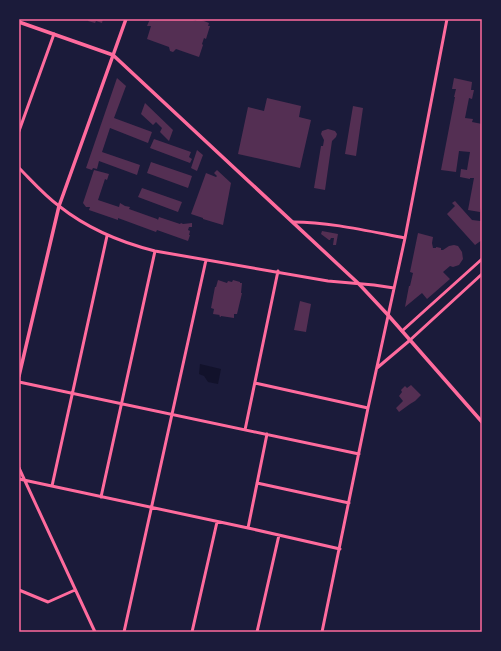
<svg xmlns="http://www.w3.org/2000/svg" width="501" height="651" font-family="Commissioner,sans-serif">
	<rect width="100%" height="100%" fill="#1b1b3a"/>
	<!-- water -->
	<path fill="#12122b" d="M200,364l21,5 -3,15 -10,-2 -4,-6 -5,-2z"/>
	<!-- building -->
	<path fill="#542f53" d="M89,19h14l-1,4 -6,-2 -1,2 -7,-2z
		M150,19h2l1,1 1,-1h36l6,2 1,-2h2l10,4 -1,3h2l-4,13 -2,-1 -2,6 1,1 -4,12 -23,-8 -3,3 -3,-1 -1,-4 -22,-8 4,-13h-4z
		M117,78l9,8 -12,32 38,14 -4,11 -38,-15 -8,24 38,13 -3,10 -38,-14 -2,8 -4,-1 -1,2 -6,-2z
		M454,78l18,4 -1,8h3l-2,9 -3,-1 -4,20 8,1 -1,3 10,2v78l-2,10 -12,-2 6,-32h-4v1l-10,-2 1,-8 6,1 3,-18 -11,-1 -3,21 -15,-2 14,-73h-1l2,-8h-4z
		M267,98l34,8 -2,11 12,3 -11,48 -62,-14 10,-47 16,4z
		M145,103l28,27 -4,11 -9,-9 2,-4 -6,-6 -3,3 -12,-11z
		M353,106l10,2 -7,48 -11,-2z
		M328,129l7,2 2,3 -1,3 -4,4 -7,49 -11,-2 7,-42h2l1,-6 -3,-6 1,-3z
		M154,139l37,13 -2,5 3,2 -2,4 -40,-15z
		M197,150l6,5 -6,16 -6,-3z
		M151,162l41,14 -4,12 -41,-15z
		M94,170l15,4 -2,6 -2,-1 -7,21 21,7 1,-4 5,3 5,1 -1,2 28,10 1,1 1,-3 21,7 1,-1 2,1 9,-1v4h-3l-1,3 2,1 -1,4h1l-2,6 -31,-11 -1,2 -38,-14v2l-29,-10 1,-3h-4l-3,-4z
		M217,170l14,13 -8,42 -20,-6v-1l-12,-4 15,-41 10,4 1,-1 -3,-3z
		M142,188l40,14 -4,10 -40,-15z
		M455,201l17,19 8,1 2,-1v20l-7,5 -28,-31 8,-8 -3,-3z
		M322,231l16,3 -2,11h-3l1,-7h-3l-1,2h-1l-8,-6z
		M418,233l15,4 -1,6 1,5h3v-1l5,1v2h2l6,-4 5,-1 4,1 4,6 1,7 -4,6 -6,2 -3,-1 -7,6 7,7 -23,20 -5,-6 -17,14 4,-21h1l3,-13 -3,-1z
		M218,280l9,3 1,-2 4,1 1,-2 7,2v1h2l-1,10h1l-5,21h-3v4l-13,-2v1l-2,-1 1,-1 -7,-1 1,-5 -3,-1 4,-21h1z
		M300,301l11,3 -5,28 -12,-2z
		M411,385l10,10 -6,6 -5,3 -11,8 -3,-4 7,-7 -4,-5 3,-4 -1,-2 4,-4 2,2z"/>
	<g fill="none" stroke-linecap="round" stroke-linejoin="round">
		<!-- minor -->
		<path stroke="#ff6b9d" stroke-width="3" d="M19,131l35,-97
			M19,168c13,13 25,27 40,38 29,23 60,36 96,45l173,30 46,4 20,3
			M293,222c37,0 75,9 112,16
			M402,331l80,-72
			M377,368l32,-27 73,-67
			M19,382l340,72
			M255,383l113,25
			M245,430l33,-159
			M19,468l76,164
			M19,479l229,49 92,21
			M257,483l92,20
			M52,486l55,-250
			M101,497l54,-246
			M248,528l19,-94
			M19,590l29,12 27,-12
			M124,632l82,-372
			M192,632l25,-110
			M257,632l22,-97
			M322,632l46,-224 37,-170 42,-219"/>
		<!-- tertiary -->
		<path stroke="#ff6b9d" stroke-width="3.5" d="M19,22l94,33 246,229 29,31 94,107
			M19,376l40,-170 4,-11 63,-176"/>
	</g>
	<!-- border -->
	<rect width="501" height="651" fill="none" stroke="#1b1b3a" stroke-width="40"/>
	<rect x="20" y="20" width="461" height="611" fill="none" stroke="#ff6b9d" stroke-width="1.5"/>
</svg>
